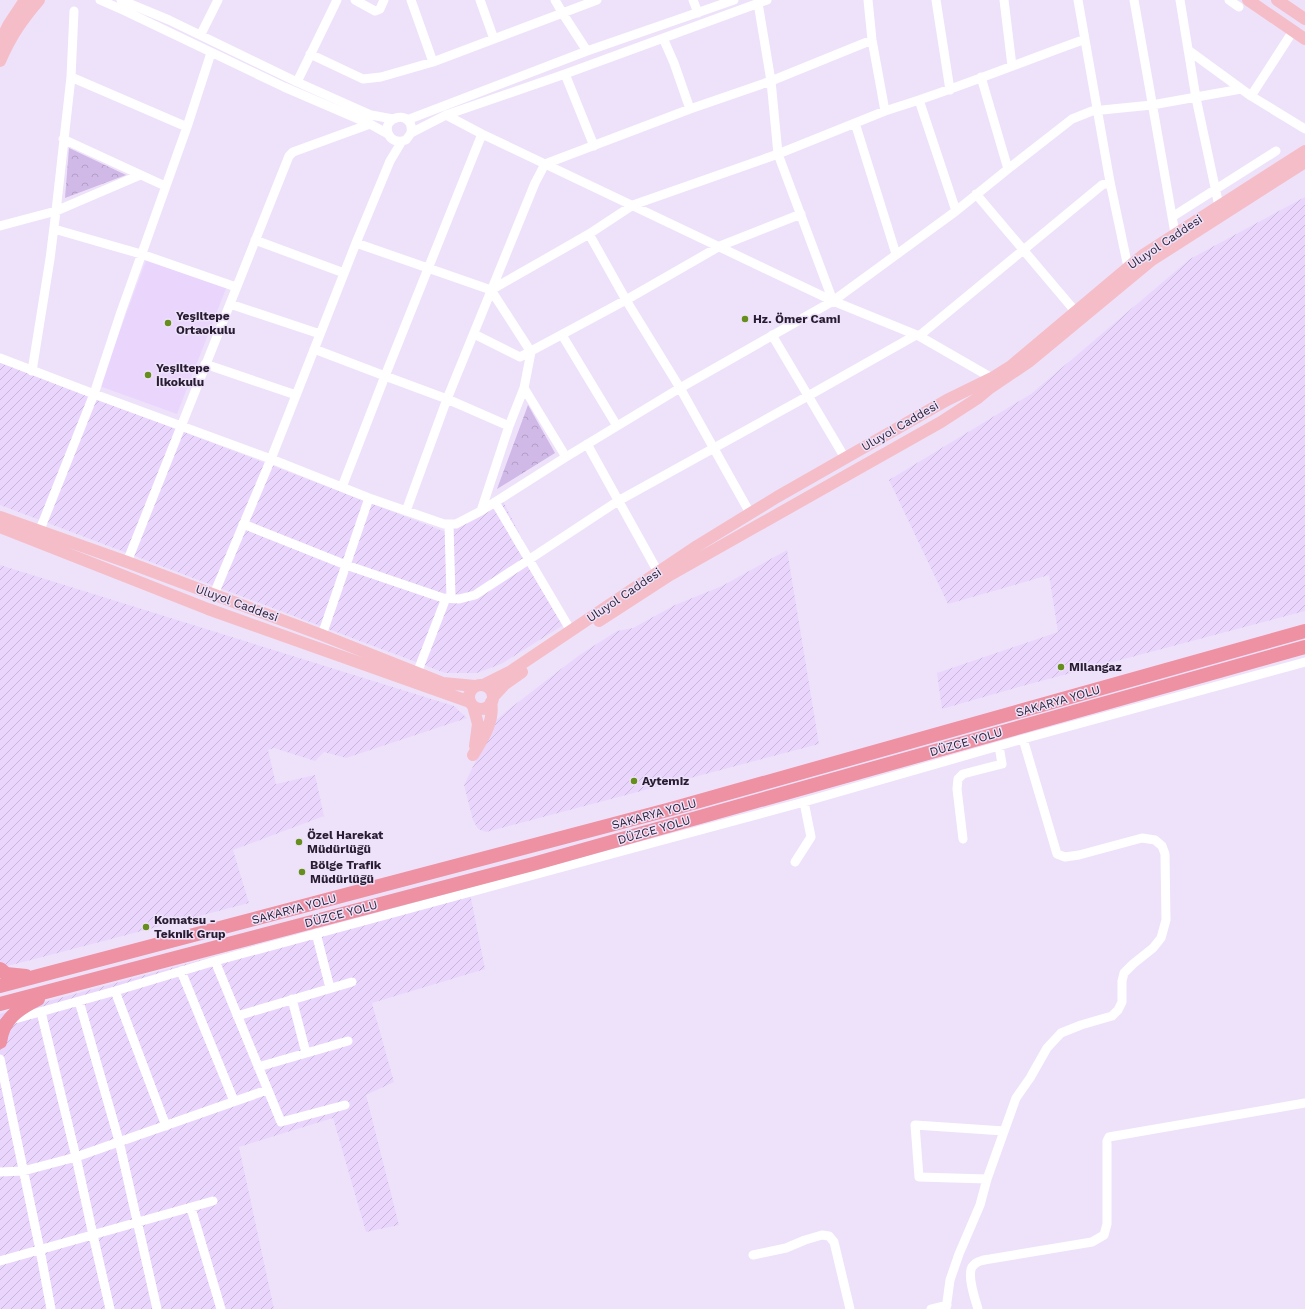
<svg xmlns="http://www.w3.org/2000/svg" width="1305" height="1309" font-family="'Work Sans',sans-serif">
	<defs>
		<pattern id="industrial-furrows" width="10" height="10" patternUnits="userSpaceOnUse"><rect width="10" height="10" fill="#ead6fd"/><path d="M-1 1l2-2M0 10L10 0M9 11l2-2" fill="none" stroke="#c9b7d9"/></pattern>
		<pattern id="park-crowns" width="20" height="18" patternUnits="userSpaceOnUse"><rect width="20" height="18" fill="#d0b8e7"/><path d="M2 6a3 3 0 1 1 6 0M12 15a3 3 0 1 1 6 0" fill="none" stroke="#b39ec7"/></pattern>
	</defs>
	<rect width="100%" height="100%" fill="#eee2fa"/>
	<!-- built -->
	<path fill="#ead6fd" d="M148,255l79,31 -50,128 -75,-27 -1,-5z"/>
	<!-- industrial -->
	<path fill="url(#industrial-furrows)" d="M1305,197v414l-279,74 -84,24 -5,-36 121,-41 -9,-57 -101,29 -59,-124 142,-86 159,-135z
		M0,362l446,170 57,-31 62,123 -64,40 -24,9h-32l-445,-168z
		M787,550l32,194 -333,88 -8,-3 -5,-9 -9,-35 31,-64 13,-11 70,-54 39,-25 16,-3 42,-23 47,-19z
		M0,565l454,141 13,12 -121,40 -22,-6 -9,9 -41,-13 -6,2 8,34 39,-9 9,41 -91,34 16,53 -245,64 -4,-3z
		M469,888l16,81 -113,34 22,79 -28,13 33,130 -33,7 -33,-114 -94,29 35,162h-274v-295z"/>
	<!-- park -->
	<path fill="url(#park-crowns)" d="M69,148l57,27 -61,23z
		M528,405l27,48 -58,36z"/>
	<g fill="none" stroke-linecap="round" stroke-linejoin="round">
		<!-- minor -->
		<path stroke="#fff" stroke-width="9" d="M100,0l25,11 159,76 86,37 18,10
			M121,0l48,20 128,62 74,33 22,4
			M355,0l20,11 5,-2 4,-9
			M411,0l22,62
			M480,0l14,39
			M555,0l8,14 24,37
			M693,0l5,13
			M868,0l4,40 13,71
			M936,0l14,90
			M1004,0l8,66
			M1078,0l32,182 18,85
			M1134,0l42,239
			M1180,0l16,98 23,108
			M1229,0l10,7
			M758,3l13,78 7,73 55,147
			M201,34l17,-34
			M663,38l11,25 16,46
			M1188,50l63,46 54,33
			M310,54l53,25 18,-2 52,-15 164,-62
			M565,74l29,72
			M71,77l116,50
			M297,82l40,-82
			M1251,96l42,-65
			M446,115l36,19 351,167 86,35 73,42 4,-1
			M407,120l180,-69 147,-51
			M855,123l41,131
			M63,139l102,47
			M402,141c-5,1 -11,-1 -13,-6 -10,-19 26,-27 22,-2
			M1008,169l64,-50 20,-8 60,-6 89,-16
			M976,194l99,117
			M956,211l-37,-111c54,-18 108,-40 161,-59
			M1172,217l104,-66
			M0,226l56,-15 84,-36
			M54,229l87,25 95,33
			M589,234l37,66 54,88 70,125
			M255,240l89,33
			M356,243l135,47 40,62 -7,36 -15,38
			M491,290l98,-56 44,-29 145,-51 107,-43 34,-11
			M230,304l90,30
			M474,334l46,23 106,-57 94,-54 81,-32
			M562,335l55,91
			M772,335l73,123
			M919,336l183,-151 8,-3
			M314,349l71,27 97,-242
			M0,358l94,36 177,65 98,39 75,26h12l25,-13 85,-54 114,-69 153,-87 123,-90 52,-42 -27,-92
			M205,364l91,31
			M32,371l18,-112 6,-48 15,-134 3,-66
			M524,388l42,69
			M587,444l71,128
			M342,487l43,-111 62,23 62,27 -28,85
			M495,502l76,129
			M406,511l41,-112 88,-216 10,-19 145,-55 81,-28 101,-41
			M243,524l103,41 97,33 16,1 16,-4 143,-94 190,-105 108,-61
			M449,524l2,74
			M39,532l55,-138 27,-82 66,-185 24,-74
			M127,562l162,-406 4,-4 77,-28
			M214,594l57,-135 85,-216 34,-82 12,-20 4,-1 5,-7 35,-18 119,-41 202,-74
			M322,635l47,-137
			M417,673l29,-75
			M963,839l-6,-50 1,-10 5,-5 39,-10 -3,-18
			M795,862l16,-25 -7,-35
			M316,933l14,55
			M215,961l66,161 64,-17
			M181,971l53,130
			M115,991l51,135
			M292,999l14,54
			M79,1001l40,140 38,168
			M41,1012l35,145 17,78 17,74
			M237,1016l115,-34
			M11,1020l104,-29 100,-30 589,-159 219,-63 282,-77
			M0,1059l40,191 11,59
			M258,1067l90,-26
			M0,1172l23,-1 53,-14 191,-67
			M987,1179l-68,-2 -4,-52 89,6
			M191,1208l30,101
			M753,1255l33,-7 19,-8 17,-5 7,1 5,6 16,67
			M0,1261l213,-60
			M931,1309l16,-4
			M946,1309l4,-29 9,-26 21,-49 7,-26 29,-81 14,-20 17,-30 14,-15 20,-8 31,-9 6,-6 4,-8v-21l2,-8 9,-9 20,-16 8,-10 5,-18 -1,-66 -3,-8 -7,-6 -13,-2 -63,17 -14,2 -8,-3 -34,-115
			M978,1309c-3,-10 -11,-33 -6,-42 4,-6 11,-7 18,-8l102,-17 12,-7 3,-11v-83l2,-4 196,-34"/>
		<!-- major -->
		<path stroke="#f5bdc7" stroke-width="12" d="M1248,0l57,39
			M1277,0l28,19
			M0,42l9,-18 16,-24
			M0,61c11,-25 21,-40 39,-61
			M0,517l127,45 195,73 121,48 32,3
			M0,527l208,82 262,93
			M599,621l71,-46 271,-153 37,-24 12,-10 40,-27 122,-101 153,-98
			M483,685l28,-14 186,-125 80,-49 170,-97 45,-22 19,-12 132,-111 162,-104
			M469 697a12 12 0 1 1 24 0a12 12 0 1 1-24 0Z
			M493,697l12,-13 17,-12
			M473,706l5,18 -3,22
			M473,755c9,-15 22,-34 18,-53"/>
		<!-- highway -->
		<path stroke="#ee91a2" stroke-width="14" d="M0,969l6,5 20,2
			M0,986l671,-177 634,-178
			M0,1004l533,-140 772,-217
			M0,1042c3,-23 18,-33 38,-43"/>
	</g>
	<!-- markers -->
	<g fill="#658e1d" stroke="#eee2fa" stroke-width="1.5">
		<circle cx="745" cy="319" r="4"/>
		<circle cx="168" cy="323" r="4"/>
		<circle cx="148" cy="375" r="4"/>
		<circle cx="1061" cy="667" r="4"/>
		<circle cx="634" cy="781" r="4"/>
		<circle cx="299" cy="842" r="4"/>
		<circle cx="302" cy="872" r="4"/>
		<circle cx="146" cy="927" r="4"/>
	</g>
	<g text-anchor="middle" dominant-baseline="central" stroke-width="3" stroke-linejoin="round" paint-order="stroke">
		<!-- street labels -->
		<g font-size="12" fill="#271c31" stroke="#eee2fa">
			<text transform="translate(1165 242) rotate(-34)">Uluyol Caddesi</text>
			<text transform="translate(900 426) rotate(-30)">Uluyol Caddesi</text>
			<text transform="translate(624 595) rotate(-34)">Uluyol Caddesi</text>
			<text transform="translate(237 603) rotate(20)">Uluyol Caddesi</text>
			<text transform="translate(1058 701) rotate(-16)">SAKARYA YOLU</text>
			<text transform="translate(966 742) rotate(-16)">DÜZCE YOLU</text>
			<text transform="translate(654 814) rotate(-15)">SAKARYA YOLU</text>
			<text transform="translate(654 830) rotate(-16)">DÜZCE YOLU</text>
			<text transform="translate(294 909) rotate(-15)">SAKARYA YOLU</text>
			<text transform="translate(341 914) rotate(-15)">DÜZCE YOLU</text>
		</g>
		<!-- poi labels -->
		<g font-size="12" font-weight="bold" fill="#271c31" stroke="#eee2fa" text-anchor="start">
			<text x="176" y="316">Yeşiltepe<tspan x="176" dy="14">Ortaokulu</tspan></text>
			<text x="753" y="319">Hz. Ömer Cami</text>
			<text x="156" y="368">Yeşiltepe<tspan x="156" dy="14">İlkokulu</tspan></text>
			<text x="1069" y="667">Milangaz</text>
			<text x="642" y="781">Aytemiz</text>
			<text x="307" y="835">Özel Harekat<tspan x="307" dy="14">Müdürlüğü</tspan></text>
			<text x="310" y="865">Bölge Trafik<tspan x="310" dy="14">Müdürlüğü</tspan></text>
			<text x="154" y="920">Komatsu -<tspan x="154" dy="14">Teknik Grup</tspan></text>
		</g>
	</g>
</svg>
